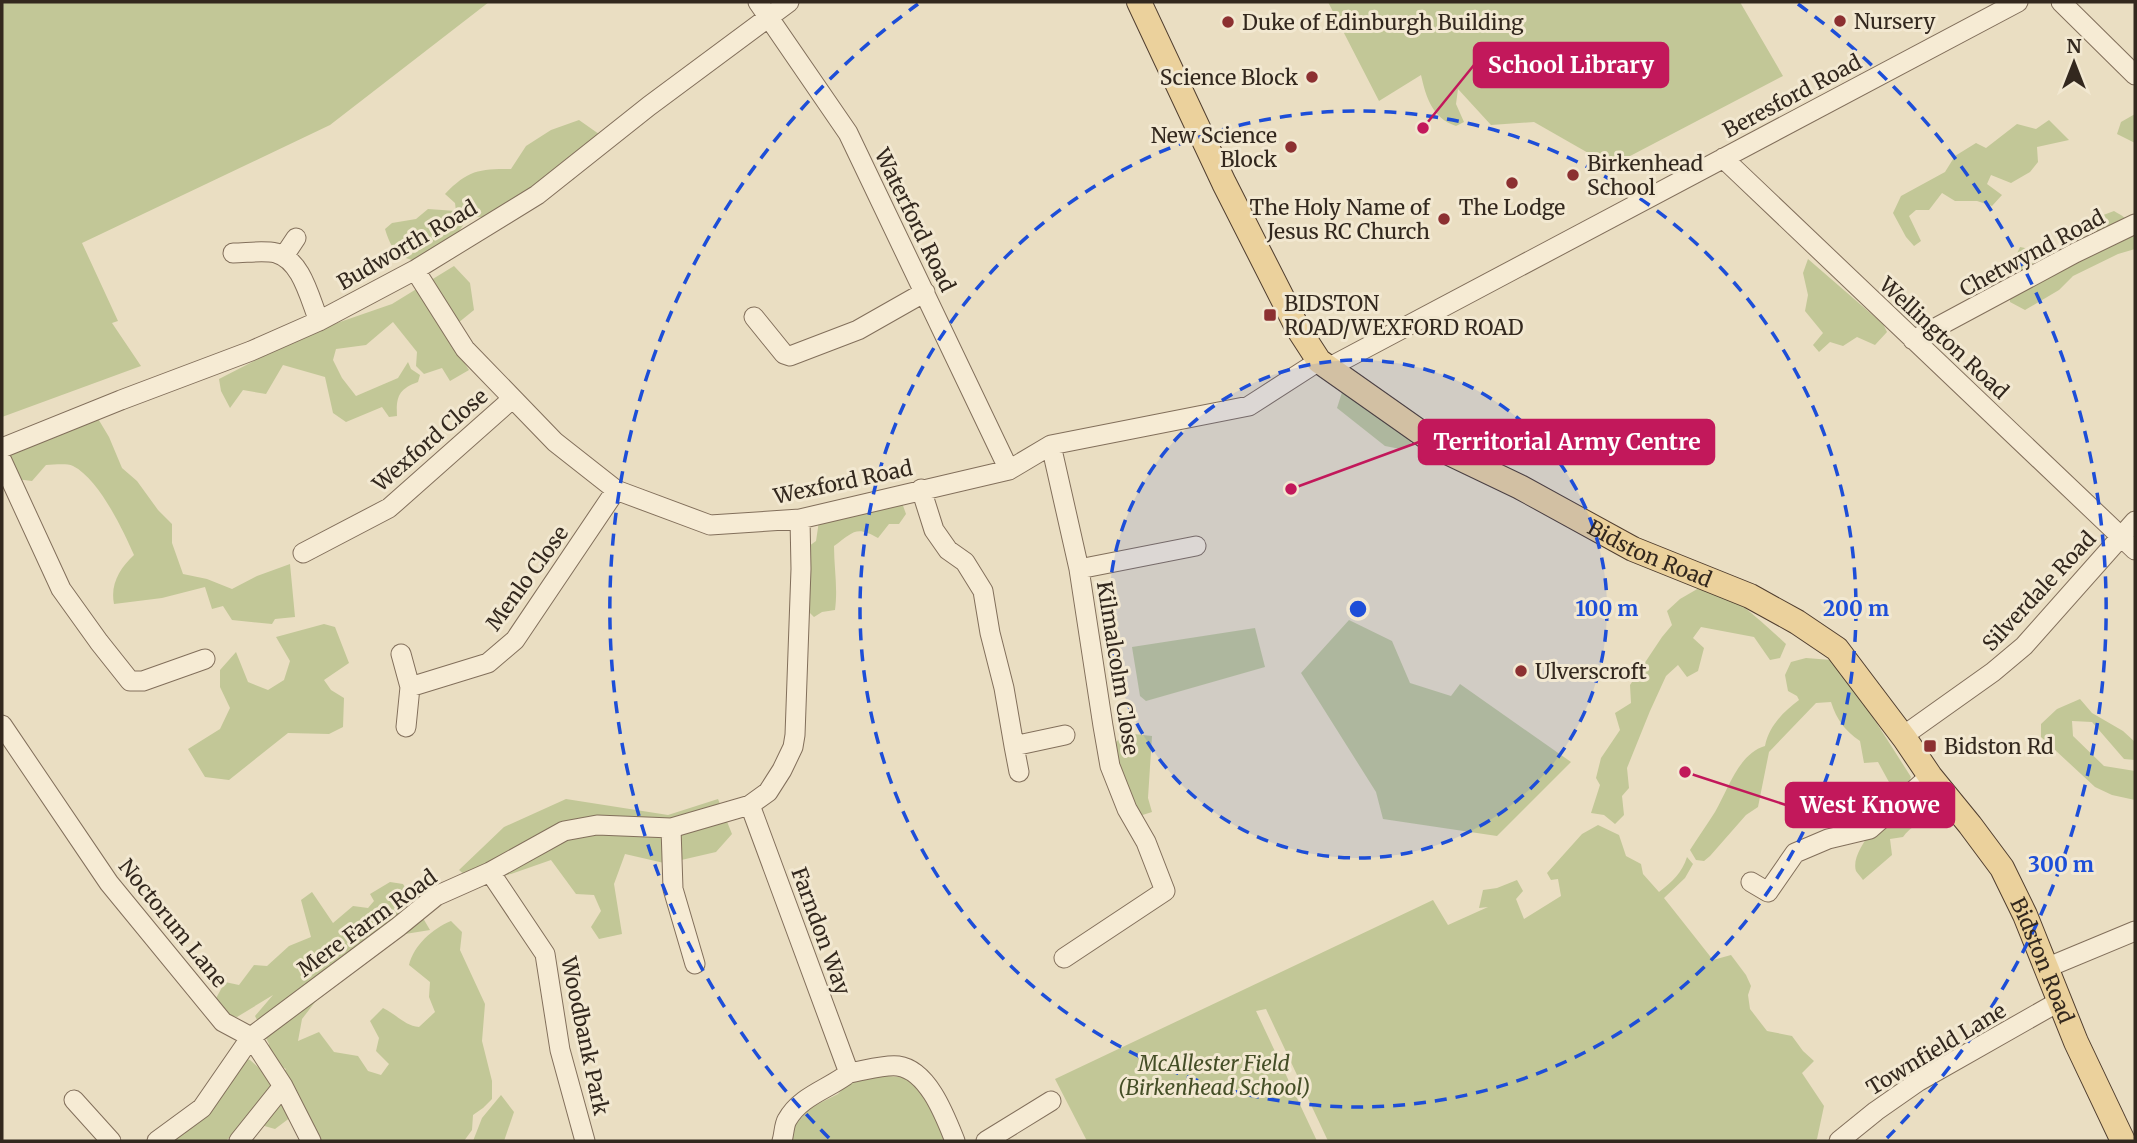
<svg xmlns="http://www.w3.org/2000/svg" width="2137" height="1143" font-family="Merriweather,serif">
	<rect width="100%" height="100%" fill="#eadec2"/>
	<!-- green -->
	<path fill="#c2c797" d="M2,2h487l-159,123 -248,118 36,78 -6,2 29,43 -139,51z
		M1328,2h412l43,74 -172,90 -77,-44 -43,3 -33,-36 -2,15 8,18 -8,4c-24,-8 -30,-29 -35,-51l-42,26z
		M2135,114v29l-18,-9 4,-12z
		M579,120l27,19 -9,13 -24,28 -20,2 -52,36 -26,-1 -9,4 -13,19 -25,22c-27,-2 -35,-7 -43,-33l7,-6 24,-4 12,-10 28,2 -1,-8 -10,-9c23,-24 34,-25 66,-25l15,-23 25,-16z
		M2049,120l20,20 -32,7 1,15 -8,10 -19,11 -20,-8 -4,9 15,11 -10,11 -15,-5h-22l-13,-8 -13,17h-13l-7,6 12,25 -7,5 -8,-9 -13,-24 8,-17 44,-24 10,-16 21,-13 10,5 31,-24 19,5z
		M2114,211c21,12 21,14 21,38l-17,5 -45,22 -14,14 -34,20 -15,-8 -1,-16 7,-8 -2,-18 6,-13c12,2 20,10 32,15l39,-21 6,-9 1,-15z
		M1808,259l75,65 4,8 -12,13 -18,-8 -14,9 -13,-4 -11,10 -6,-7 10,-12 -18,-22 3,-16 -5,-22z
		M454,266l16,17 4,27 -16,13v30l11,17 -19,11 -8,-13 -18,6 -8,-8 1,-14 -24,-30 -27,23 -30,4 -3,11 9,18 14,18 42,-18 10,-16 3,7 9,6 -2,7c-19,7 -22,14 -21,34l-8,1 -7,-10 -36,15 -13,-9 -8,-36 -42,-12 -17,29 -23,-4 -13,18 -9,-17 -2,-12 92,-47 81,-28z
		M1344,386l68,50 -2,10 -10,3 -15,-3 -48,-38z
		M94,412l15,25 13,31 15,13 21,29 14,14v19l11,31 24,5 25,10 25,-13 33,-12 5,53 -20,2 -3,5 -40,-4 -9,-14 -11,3 -7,-22 -43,11 -48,6c-4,-20 6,-36 20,-49 -11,-25 -35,-76 -61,-89 -7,-3 -19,-1 -27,-1l-14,16 -16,-2 -14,-17 4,-19z
		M901,500l5,14 -7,10h-10l-11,14c-22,-13 -25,-6 -44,8 0,22 4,42 1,64l-13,2 -8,5 -7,-7 -2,-61 11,-8 3,-20z
		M1699,588c5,1 12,1 17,3 20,6 54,38 70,53l-6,14 -10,2 -16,-23 -53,-10 -8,11 11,10 -6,23 -11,6 -9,-12 -12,11 -16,35 -23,57 2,20 -7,8 2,19 -9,9 -11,-9 -13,-2 9,-28 -4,-7 5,-20 19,-28 -5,-17 16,-10 -1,-18 32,-48 10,-12 -5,-14 13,-12z
		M1349,620l43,21 18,42 41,13 9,-12 111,78 -74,74 -114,-17 -7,-27 -75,-119z
		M324,624l11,3 14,36 -25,17 7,10 13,8 -1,29 -14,7 -41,-1 -59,47 -24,-3 -17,-28 32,-20 10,-21 -10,-21v-17l16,-18 12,30 20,8 16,-10 6,-19 -14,-24z
		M1255,628l10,39 -119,34 -6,-5 -8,-49z
		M1806,658l26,2 28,37 51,80 -4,10 -12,6 -17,-31 -14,1 -4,-22c-16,-11 -23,-21 -29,-39l-15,1 -47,49 -11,55 -12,8 -36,41 -6,5 -8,-1 -6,-10c8,-13 17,-25 25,-38 13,-22 23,-58 50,-66 4,-20 18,-34 34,-46l-2,-4 -9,-5 -3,-16 6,-13z
		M2080,699l12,14 31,18 12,11v18l-11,-1 -32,-37 -20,-1 1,15 31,30 31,5v29l-23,-5 -17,-8 -54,-50v-13l16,-15z
		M1125,733l27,3 -4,62 4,14 -19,6 -23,-70z
		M1901,797h21l9,7 -1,11c-10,8 -20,12 -27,22l-13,2 2,16 -29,25c-2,-3 -5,-6 -7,-9 -7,-21 33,-59 45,-74z
		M566,799l102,16 50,-16 14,35 -16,18 -39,9 -13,2 -39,-9 -11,30 8,50 -23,5 -8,-12 10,-16 -7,-16 -18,-1 -25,-34 -40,14 -39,7 -13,-11 45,-43z
		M1598,825l21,10 7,21 15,8 2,10 16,18c13,-10 23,-19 28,-35l6,7 -8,14 -21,20 49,62 18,-5 15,20 5,11 -3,9 2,14 17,22 25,5 11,15 11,10 -12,12 22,33 -7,33 -3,2h-486l-62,-132 -10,2 61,130h-230l-32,-62 378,-179 15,25 40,-18 -9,1 4,-18 14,-2 20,-8 6,11 -7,8 8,20 37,-23 -3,-17 -7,1 -4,-7 35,-39z
		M390,882l13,2 27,46 -31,5 -16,16 -43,26 -18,16 -20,26 -4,22 21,-9 15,20 24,4 10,15 13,4 8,-11 -13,-13 3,-13 -9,-17 13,-13c13,6 22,18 36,19l16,-15 -6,-15 1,-15 -21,-17c5,-20 23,-36 42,-44l11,11 -2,18 25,54 -3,37 10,40v18l-9,9 -10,7 -1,15 -8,11h-161l-8,-27 -20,15 -14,-4 -3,-20 -32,36h-59l66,-88 17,7 25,22 11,-13 -22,-11 5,-14 -14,-28 18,-21 -36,22 -9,-2 -13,-15 10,-18 14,3 15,-20 13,1 22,-20 22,-9 -10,-37 11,-8 21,31 20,-17 15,2 6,-7 -4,-7z
		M874,1075l37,3 17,21 21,42h-162l8,-16 15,-17 28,-14 13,-14z
		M501,1095l13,17 -10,29h-31l9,-23z"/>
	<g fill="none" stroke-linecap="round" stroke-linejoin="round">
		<!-- minor casing -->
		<g stroke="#826f5b" stroke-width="21">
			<path id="minor" d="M758,2l90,131 161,337
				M2061,2l74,73
				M1723,158l412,392
				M233,253c13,0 30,-3 43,0 26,7 34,47 43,68
				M284,256l12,-18
				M415,270l50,79 90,93 61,48 94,35 90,-6 209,-49 42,-25 198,-39 70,-45
				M754,317l30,37 6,2 68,-26 67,-38
				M1913,340l162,-87 60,-29
				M1328,368l690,-366
				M1051,445l28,124 24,157 7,40 17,43 19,33 19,49 -101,67
				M2,448l119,-48 130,-49 68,-30 96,-51 122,-75 112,-89 140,-104
				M2,461l59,128 38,53 31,39h13l62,-22
				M921,489l13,41 14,20 17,12 18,29 7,42 14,55 10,58 51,-11
				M303,553l86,-45 123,-109
				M1079,569l117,-23
				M401,654l9,33 78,-24 27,-23 101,-150
				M2,725l107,158 114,139 28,15 32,49 28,55
				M406,727l4,-40
				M1903,736l90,-64 31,-26 111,-125
				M1014,746l5,26
				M750,805l99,268c14,-2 36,-9 49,-7 30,4 47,50 57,75
				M671,828l2,61 22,75
				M490,872l55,82 15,96 25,91
				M1751,882l17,10 27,-39 33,-14 42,-10 60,-53
				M2046,968l89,-37
				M74,1100l37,41
				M157,1141l45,-33 49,-71 147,-110 38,-31 54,-24 74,-41 33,-6 74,3 79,-23 18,-13 14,-22 11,-23 2,-12 6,-166 -1,-50
				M239,1141l44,-55
				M782,1141c2,-6 2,-16 5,-21 13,-24 42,-31 62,-47
				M986,1141l65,-40
				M1839,1141l37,-30 43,-30 141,-80"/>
		</g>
		<!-- major casing -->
		<g stroke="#503e2f" stroke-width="26">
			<g id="major">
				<path id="s1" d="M1139,2l85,181 73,144 22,34 132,93 69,33 113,62 117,47 47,26 40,27 68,90 25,37 40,49 32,43 23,47 51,127 47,99"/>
			</g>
		</g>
		<!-- minor -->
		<use href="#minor" stroke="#f6ebd4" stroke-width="19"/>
		<!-- major -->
		<use href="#major" stroke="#ebd19c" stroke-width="24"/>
	</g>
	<!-- distance rings -->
	<circle cx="1358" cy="609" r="249" fill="#1d4ed8" fill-opacity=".12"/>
	<g fill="none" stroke="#1d4ed8" stroke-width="3.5" stroke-dasharray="12 9">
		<circle cx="1358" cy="609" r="249"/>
		<circle cx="1358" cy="609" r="498"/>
		<path d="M829 1138A748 748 0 0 1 918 4M1798 4A748 748 0 0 1 1887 1138"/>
	</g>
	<!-- markers -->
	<g fill="#8c3031" stroke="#f2e8d1" stroke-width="2.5">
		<circle cx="1840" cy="21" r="7"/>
		<circle cx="1228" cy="22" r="7"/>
		<circle cx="1312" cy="77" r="7"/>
		<circle cx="1291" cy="147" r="7"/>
		<circle cx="1573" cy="175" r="7"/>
		<circle cx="1512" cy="183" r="7"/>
		<circle cx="1444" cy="219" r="7"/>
		<rect x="1263" y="308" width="14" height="14" rx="3.5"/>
		<circle cx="1521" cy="671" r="7"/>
		<rect x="1923" y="739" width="14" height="14" rx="3.5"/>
	</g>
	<g text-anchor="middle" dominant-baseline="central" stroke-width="6" stroke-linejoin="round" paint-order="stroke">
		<!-- poi labels -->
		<g font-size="21" fill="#33281e" stroke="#f2e8d1" text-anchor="start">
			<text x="1854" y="21">Nursery</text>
			<text x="1242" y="22">Duke of Edinburgh Building</text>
			<text x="1298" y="77" text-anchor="end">Science Block</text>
			<text x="1277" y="135" text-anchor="end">New Science<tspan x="1277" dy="24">Block</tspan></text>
			<text x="1587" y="163">Birkenhead<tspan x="1587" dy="24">School</tspan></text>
			<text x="1430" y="207" text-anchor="end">The Holy Name of<tspan x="1430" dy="24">Jesus RC Church</tspan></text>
			<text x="1512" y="207" text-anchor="middle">The Lodge</text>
			<text x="1284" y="303">BIDSTON<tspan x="1284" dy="24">ROAD/WEXFORD ROAD</tspan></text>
			<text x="1535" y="671">Ulverscroft</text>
			<text x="1944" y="746">Bidston Rd</text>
		</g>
		<!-- street labels -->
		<g font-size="21" fill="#33281e" stroke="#f2e8d1">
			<text transform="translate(1792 96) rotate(-28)">Beresford Road</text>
			<text transform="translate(915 220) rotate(64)">Waterford Road</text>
			<text transform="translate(407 245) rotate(-30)">Budworth Road</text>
			<text transform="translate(2032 253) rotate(-28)">Chetwynd Road</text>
			<text transform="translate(1944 338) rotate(43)">Wellington Road</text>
			<text transform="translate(430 440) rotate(-41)">Wexford Close</text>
			<text transform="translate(843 482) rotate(-12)">Wexford Road</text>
			<text stroke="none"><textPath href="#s1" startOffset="786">Bidston Road</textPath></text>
			<text transform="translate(527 578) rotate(-54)">Menlo Close</text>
			<text transform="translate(2039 591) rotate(-47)">Silverdale Road</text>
			<text transform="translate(1118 668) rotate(81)">Kilmalcolm Close</text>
			<text transform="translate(173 923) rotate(51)">Noctorum Lane</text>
			<text transform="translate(367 923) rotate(-36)">Mere Farm Road</text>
			<text transform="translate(821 931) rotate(70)">Farndon Way</text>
			<text stroke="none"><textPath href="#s1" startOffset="1372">Bidston Road</textPath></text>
			<text transform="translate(585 1036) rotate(78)">Woodbank Park</text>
			<text transform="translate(1936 1049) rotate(-31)">Townfield Lane</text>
		</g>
		<!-- park labels -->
		<g font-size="21" font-style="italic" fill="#444e26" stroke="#f2e8d1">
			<text x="1214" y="1063">McAllester Field<tspan x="1214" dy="24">(Birkenhead School)</tspan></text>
		</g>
	</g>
	<circle cx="1358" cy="609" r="10" fill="#1d4ed8" stroke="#f2e8d1" stroke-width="3.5"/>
	<g font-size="21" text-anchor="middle" font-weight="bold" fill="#1d4ed8" stroke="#f2e8d1" stroke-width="6" stroke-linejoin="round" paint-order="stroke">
		<text x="1607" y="616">100 m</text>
		<text x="1856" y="616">200 m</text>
		<text x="2061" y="872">300 m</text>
	</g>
	<!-- callouts -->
	<path fill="none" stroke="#c2185b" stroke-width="2.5" d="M1423 128L1474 65M1291 489L1419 442M1685 772L1786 805"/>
	<g fill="#c2185b" stroke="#f2e8d1" stroke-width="2.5">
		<circle cx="1423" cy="128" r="7"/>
		<circle cx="1291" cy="489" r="7"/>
		<circle cx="1685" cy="772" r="7"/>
	</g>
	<g fill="#c2185b" stroke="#c2185b" stroke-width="2.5">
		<rect x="1474" y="43" width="194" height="44" rx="7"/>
		<rect x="1419" y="420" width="295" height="44" rx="7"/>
		<rect x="1786" y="783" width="168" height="44" rx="7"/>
	</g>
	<g font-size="23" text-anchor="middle" font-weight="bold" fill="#fff">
		<text x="1571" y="73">School Library</text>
		<text x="1567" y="450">Territorial Army Centre</text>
		<text x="1870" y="813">West Knowe</text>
	</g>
	<!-- border -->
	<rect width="2137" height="1143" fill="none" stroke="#33281e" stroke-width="7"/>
	<!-- north arrow -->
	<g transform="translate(2074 63)" stroke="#f2e8d1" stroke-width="5" paint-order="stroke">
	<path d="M0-5L12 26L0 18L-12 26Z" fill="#33281e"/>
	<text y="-10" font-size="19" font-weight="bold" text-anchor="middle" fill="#33281e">N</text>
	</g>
</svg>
